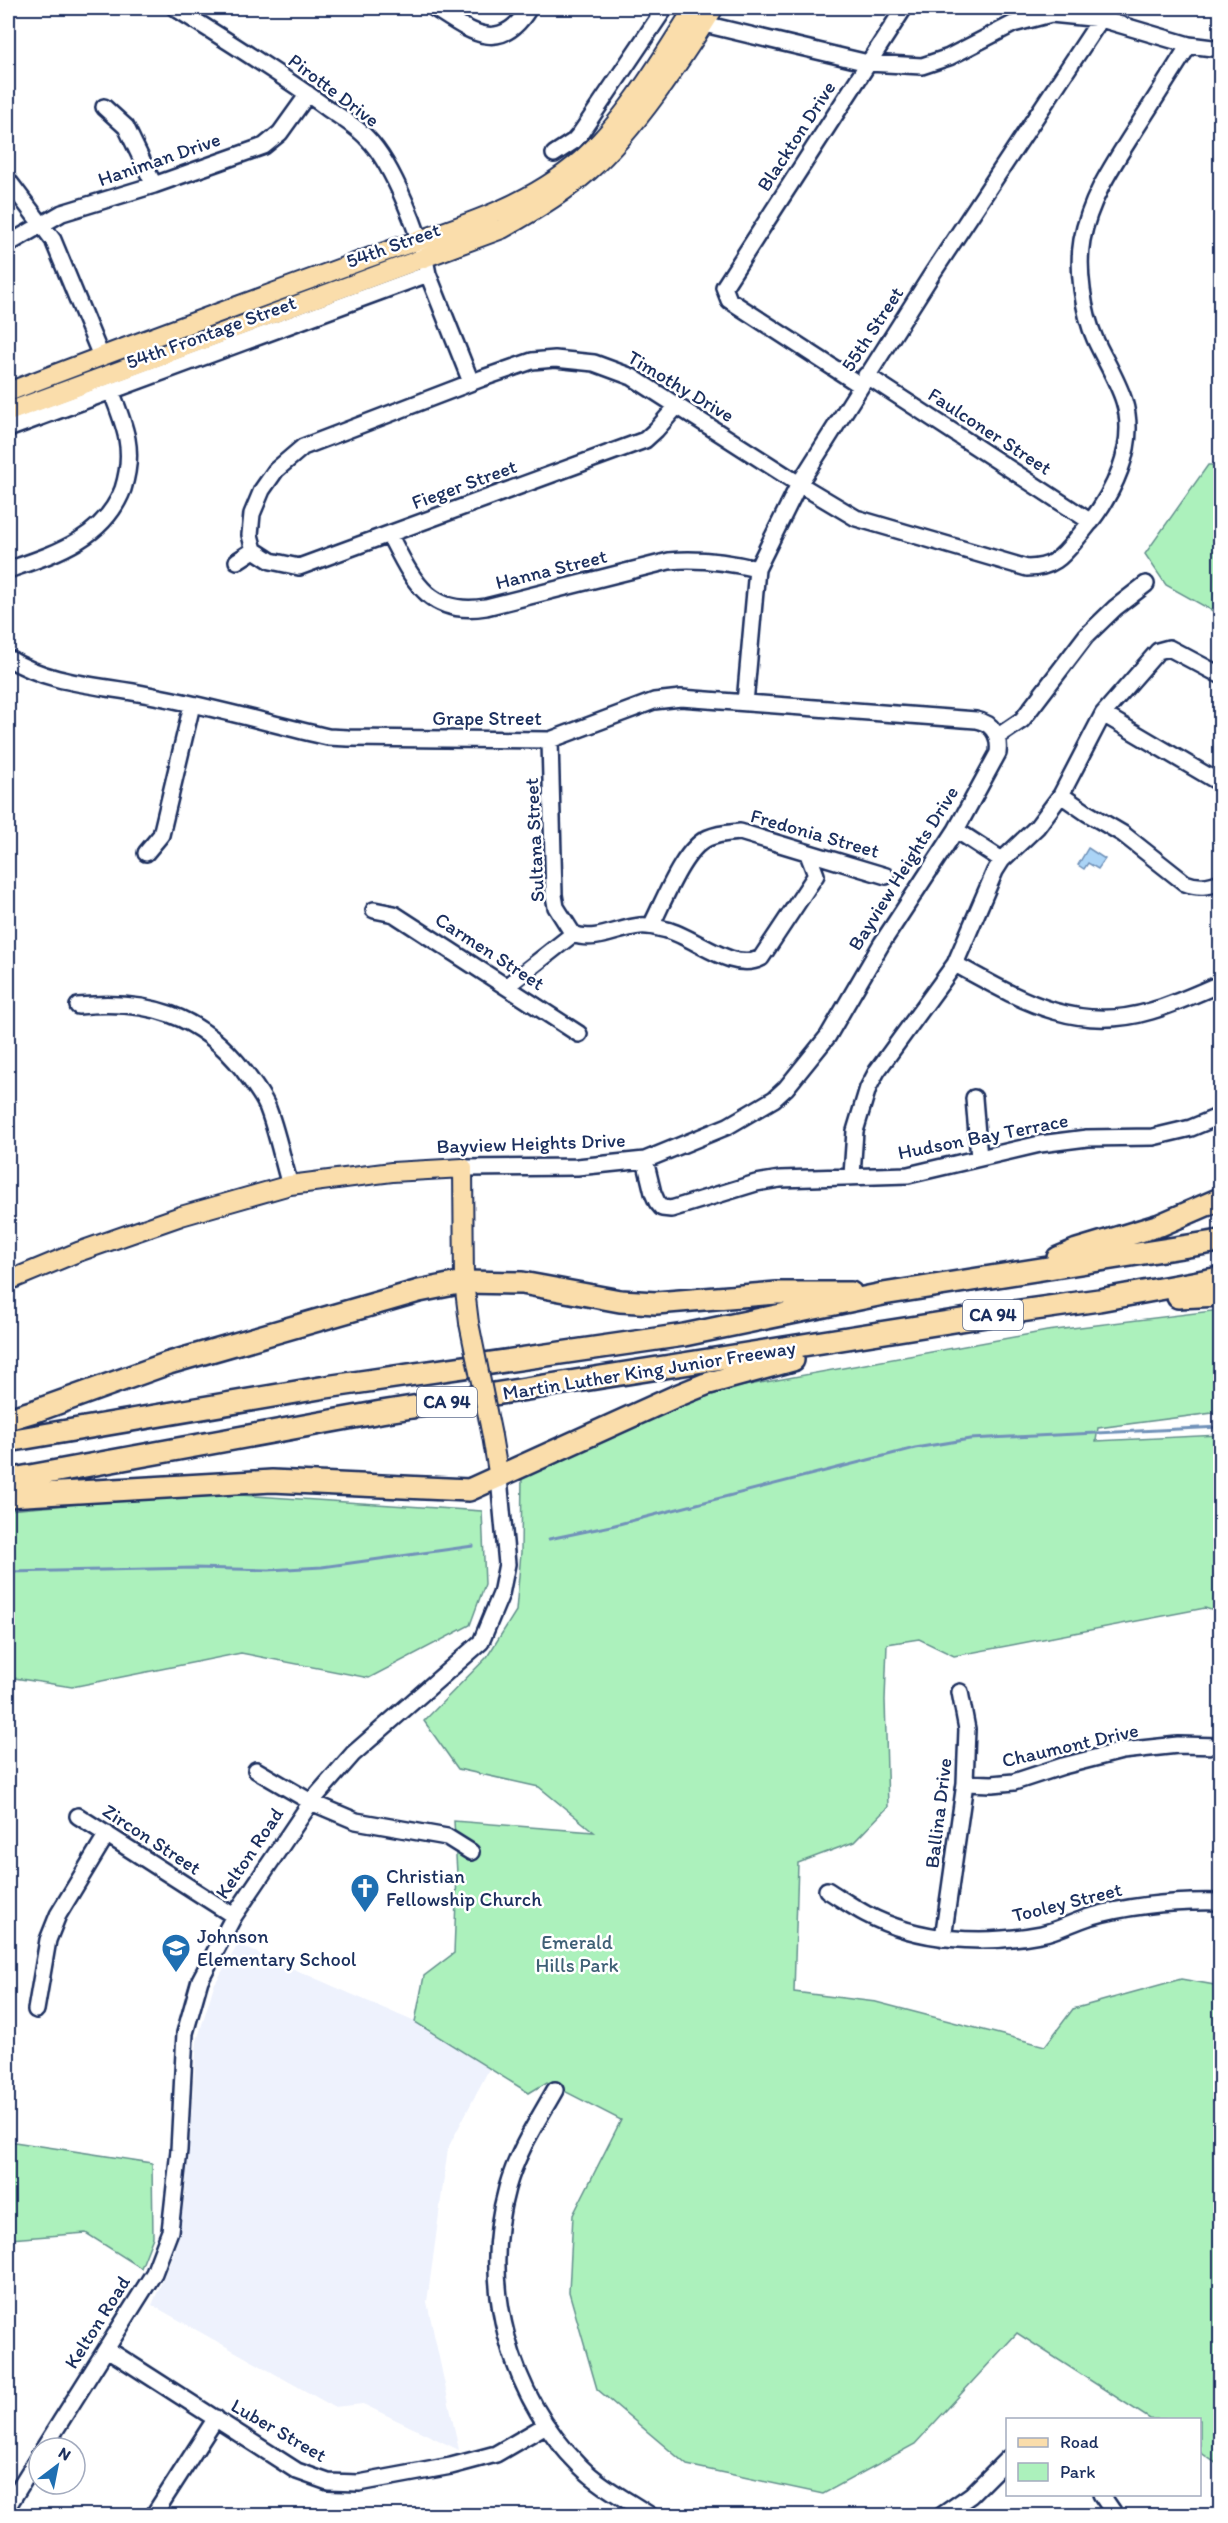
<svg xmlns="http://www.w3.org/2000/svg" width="1228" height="2523" font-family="Itim,sans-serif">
	<rect width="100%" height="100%" fill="#fff"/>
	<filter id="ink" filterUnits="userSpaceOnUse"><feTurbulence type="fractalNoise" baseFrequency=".0167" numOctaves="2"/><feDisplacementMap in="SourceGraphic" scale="12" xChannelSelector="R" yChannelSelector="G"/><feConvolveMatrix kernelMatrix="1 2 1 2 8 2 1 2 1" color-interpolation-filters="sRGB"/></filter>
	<g filter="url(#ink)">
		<!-- built -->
		<path fill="#eef2fd" d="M239,1943l7,5 169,74 74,47 -41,79 -21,154 32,148 -96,-46 -29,3 -182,-102 23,-55 10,-55 12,-154 17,-56z"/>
		<!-- green -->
		<path fill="#acf1bc" stroke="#64908d" stroke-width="1.5" d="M1208,465h12v150l-54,-30 -21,-31z
			M1220,1310v102l-122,16 -2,13 124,-6v178l-15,-5 -251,48 -35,-17 -32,5 -2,56 3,107 -34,35 -56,21 -4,129 82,10 169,44 28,-37 108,-30 39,7v480l-20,-14v-32l-50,-1 -133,-86 -102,111 -92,50 -136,-29 -90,-76 -28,-97 4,-77 48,-95 -74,-38 -18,11 -114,-71 9,-46 30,-23 3,-80 -3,-52 140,11 -55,-45 -81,-18 -34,-48 63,-64 29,-46 5,-59 1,-77 194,-84 331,-60z
			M210,1493l272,18 3,73 -15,41 -101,53 -128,-25 -169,34 -64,-10v-167z
			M8,2141l144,22 1,74 -12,31 -55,-35 -76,6 -2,-3z"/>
		<!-- water -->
		<path fill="#abd4f6" stroke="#7192b9" stroke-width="1.5" d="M1088,848l17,11 -7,10 -10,-6 -4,6 -6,-4z"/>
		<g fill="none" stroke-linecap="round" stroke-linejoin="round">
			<!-- stream -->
			<path stroke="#7192b9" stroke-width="3" d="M549,1539l62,-13 304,-78 55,-9 250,-12
				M8,1572l187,-4 74,2 53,-3 151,-21"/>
			<!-- minor casing -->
			<g stroke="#1b2f5e" stroke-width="20">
				<path id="minor" d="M175,8c51,32 103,64 152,100 13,9 29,18 40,30 26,26 55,100 61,136l43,108
					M434,8c36,23 66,48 95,0
					M682,8l22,16 164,39 54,3 27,-9 64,-33 38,-10 50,5 88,26 31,4
					M104,107l22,20 28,58
					M554,154l20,-13 6,-7 85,-126
					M8,180l45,60 45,109
					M8,244l54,-31 92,-28 110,-39 16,-13 28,-39
					M866,375l225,147
					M860,385l-131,-85 -5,-13 180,-279
					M8,429l420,-155
					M389,534c23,44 38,83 97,73l183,-46c31,-3 59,1 88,8
					M254,550l-4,-15 2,-21 10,-24 14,-20 27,-23 180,-69 49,-17 23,-2 39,4 38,14 167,107 57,34 171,50c31,0 38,-16 57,-38 29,-35 54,-84 40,-129 -7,-22 -20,-42 -29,-62 -12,-27 -18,-71 -13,-99 8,-42 31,-75 53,-110 18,-28 36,-56 54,-85
					M254,550l17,11 28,6 346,-127 11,-10 21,-24
					M237,561l17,-11
					M8,570c46,-16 96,-31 115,-81 5,-16 7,-34 4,-50 -3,-16 -10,-33 -16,-48
					M8,658c43,27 92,27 141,37 60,11 119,28 179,42l20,1 202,2 104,-39 27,-3 295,22c17,3 24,16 22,33l-42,77 -74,113 -54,93 -42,52 -12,11 -46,27 -83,34 -68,7 -114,1
					M745,703l12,-134 42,-85 133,-210 176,-266
					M1103,714l117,69
					M997,737l25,-17 64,-84 29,-28 31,-24
					M550,740l4,155 2,12 17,27
					M1061,795l26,18 36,21 62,49c13,5 23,4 35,-1
					M956,830l46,30
					M146,853l15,-18 31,-130
					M374,910l20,4 185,120
					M651,926c13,-25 32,-77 57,-88 11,-5 21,-5 32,-6l146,44
					M955,964c64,35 120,70 196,47 24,-7 47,-18 69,-27
					M507,986l66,-52c22,9 45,-6 67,-8 10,-1 18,2 27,4 28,7 66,43 94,28l55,-83 -8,-21
					M78,1006c70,-7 122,8 166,65 8,11 17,22 23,35 10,25 15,53 23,79
					M974,1098l5,60
					M645,1160l8,33 4,9 5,6 9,1 85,-26 24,-4 128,-4 132,-31 47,-6 66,-1 38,-9 29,-12
					M852,1175l3,-44 13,-43 9,-17 78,-107 40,-93 7,-11 35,-33 24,-32 42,-81 55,-63 11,-3 51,27
					M256,1770l55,32 45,19 91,16 24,15
					M965,1783l27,1 22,-2 49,-16 59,-15 56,-6 42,1
					M78,1816l156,100
					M827,1890c13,8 26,17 39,24 53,28 117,31 175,20 16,-3 32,-12 48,-17 43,-12 87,-16 131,-15
					M943,1938l22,-155 2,-54 -7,-37
					M36,2010l12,-70 10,-25 49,-81
					M555,2090c-18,32 -38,62 -48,98 -27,97 2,207 73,278 20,20 47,34 71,50
					M107,2349l190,122 31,11 31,1 92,-17 45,-12 50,-29
					M44,2448l110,-175 16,-42 9,-81 6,-117 15,-53 34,-64 77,-114 42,-48 128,-112 20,-48 6,-30 -8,-86
					M1101,2494l15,22
					M8,2506l31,-50
					M153,2516l63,-98
					M941,2516l30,-21 37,-37"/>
			</g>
			<!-- major casing -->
			<g stroke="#1b2f5e" stroke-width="22">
				<path id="major" d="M8,392c116,-45 234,-88 352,-131 76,-29 158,-46 221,-101 44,-39 82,-103 113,-152
					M8,412l494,-183c31,-17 61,-35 87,-58 46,-40 93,-112 125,-163
					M8,1281l70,-29 103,-36 109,-31 102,-13 71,-4 1,114 5,41
					M492,1436l7,42"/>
			</g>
			<!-- highway casing -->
			<g stroke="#1b2f5e" stroke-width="26">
				<path id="highway" d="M1058,1258l19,-8 83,-25 60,-26
					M1178,1297l42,-2
					M8,1419l30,-9 131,-47 250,-72 45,-9 58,1 98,18 36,2 121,-10h74
					M8,1441l318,-54 358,-52 199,-41 337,-53
					M8,1480l373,-68 618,-98 100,-14 121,-22
					M8,1496l264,-15 197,9 205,-93 32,-13 87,-24"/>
			</g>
			<!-- minor -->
			<use href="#minor" stroke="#fff" stroke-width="15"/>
			<!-- major -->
			<use href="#major" stroke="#faddab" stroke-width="18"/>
			<!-- highway -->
			<use href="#highway" stroke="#faddab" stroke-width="21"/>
			<!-- major-bridge casing -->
			<g stroke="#1b2f5e" stroke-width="22" stroke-linecap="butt">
				<path id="major-bridge" d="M469,1323l23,113"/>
			</g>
			<!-- major-bridge -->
			<use href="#major-bridge" stroke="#faddab" stroke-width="18"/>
		</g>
	</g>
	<!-- icons -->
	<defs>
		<g id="church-pin" transform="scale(1.5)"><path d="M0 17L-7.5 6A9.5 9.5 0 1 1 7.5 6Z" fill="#1f6fb2" stroke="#fff"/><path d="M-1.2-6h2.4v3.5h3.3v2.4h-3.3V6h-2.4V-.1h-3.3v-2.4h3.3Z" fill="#fff"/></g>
		<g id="school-pin" transform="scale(1.5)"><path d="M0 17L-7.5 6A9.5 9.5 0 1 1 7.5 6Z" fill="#1f6fb2" stroke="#fff"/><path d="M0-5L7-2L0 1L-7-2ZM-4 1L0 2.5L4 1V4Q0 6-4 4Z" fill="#fff"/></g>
	</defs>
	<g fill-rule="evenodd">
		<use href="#church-pin" x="365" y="1888"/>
		<use href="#school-pin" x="176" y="1948"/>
	</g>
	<g text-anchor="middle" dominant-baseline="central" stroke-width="5" stroke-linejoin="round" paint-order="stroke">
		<!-- shield labels -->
		<g fill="#fff" stroke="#5f6d8e" stroke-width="1.5">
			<rect x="963" y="1300" width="60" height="30" rx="4.5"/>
			<rect x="417" y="1387" width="60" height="30" rx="4.5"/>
		</g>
		<g font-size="18" font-weight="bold" fill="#1b2f5e">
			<text x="993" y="1315">CA 94</text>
			<text x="447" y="1402">CA 94</text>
		</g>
		<!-- street labels -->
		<g font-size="20" fill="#1b2f5e" stroke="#fff">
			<text transform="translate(334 90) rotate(37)">Pirotte Drive</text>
			<text transform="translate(796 136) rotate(-57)">Blackton Drive</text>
			<text transform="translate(159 159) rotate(-19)">Haniman Drive</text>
			<text transform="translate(393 245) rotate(-20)">54th Street</text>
			<text transform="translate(872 329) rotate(-57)">55th Street</text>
			<text transform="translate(211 332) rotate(-20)">54th Frontage Street</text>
			<text transform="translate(681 386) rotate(31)">Timothy Drive</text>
			<text transform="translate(990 431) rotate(33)">Faulconer Street</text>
			<text transform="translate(464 484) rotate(-20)">Fieger Street</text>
			<text transform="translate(551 569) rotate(-14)">Hanna Street</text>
			<text x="487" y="718">Grape Street</text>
			<text transform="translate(815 833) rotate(16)">Fredonia Street</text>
			<text transform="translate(534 840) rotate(-93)">Sultana Street</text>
			<text transform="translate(903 868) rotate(-58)">Bayview Heights Drive</text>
			<text transform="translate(490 951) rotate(33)">Carmen Street</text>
			<text transform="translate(983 1136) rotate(-11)">Hudson Bay Terrace</text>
			<text transform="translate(531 1143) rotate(-2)">Bayview Heights Drive</text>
			<text transform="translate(649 1370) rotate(-9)">Martin Luther King Junior Freeway</text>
			<text transform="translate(1070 1745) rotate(-13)">Chaumont Drive</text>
			<text transform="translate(938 1813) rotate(-83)">Ballina Drive</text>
			<text transform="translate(152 1839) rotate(33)">Zircon Street</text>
			<text transform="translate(249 1853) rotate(-56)">Kelton Road</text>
			<text transform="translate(1067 1902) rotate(-14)">Tooley Street</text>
			<text transform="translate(97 2322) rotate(-58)">Kelton Road</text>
			<text transform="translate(279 2430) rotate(30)">Luber Street</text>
		</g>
		<!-- poi labels -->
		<g font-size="20" fill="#1b2f5e" stroke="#fff" text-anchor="start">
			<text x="386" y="1876">Christian<tspan x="386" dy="23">Fellowship Church</tspan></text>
			<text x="197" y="1936">Johnson<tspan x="197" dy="23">Elementary School</tspan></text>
		</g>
		<!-- park labels -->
		<g font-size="20" fill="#3f6076" stroke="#fff">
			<text x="577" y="1942">Emerald<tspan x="577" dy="23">Hills Park</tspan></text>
		</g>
	</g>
	<!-- margin -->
	<rect width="1228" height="2523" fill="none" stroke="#fff" stroke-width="30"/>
	<rect x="15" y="15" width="1198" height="2493" fill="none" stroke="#1b2f5e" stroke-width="2" filter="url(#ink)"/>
	<!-- legend -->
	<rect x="1006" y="2418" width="195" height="78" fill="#ffffff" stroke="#a4acbf" stroke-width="1.5"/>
	<rect x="1018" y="2438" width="30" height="9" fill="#faddab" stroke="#a4acbf" stroke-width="1.5"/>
	<text x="1060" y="2448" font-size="18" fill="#1b2f5e">Road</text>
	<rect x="1018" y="2463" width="30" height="18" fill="#acf1bc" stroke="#a4acbf" stroke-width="1.5"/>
	<text x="1060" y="2478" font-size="18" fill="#1b2f5e">Park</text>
	<!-- north arrow -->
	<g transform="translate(57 2466) rotate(32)"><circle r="28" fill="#ffffff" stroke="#a4acbf" stroke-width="1.5"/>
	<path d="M0-4.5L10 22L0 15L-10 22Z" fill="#1f6fb2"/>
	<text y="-9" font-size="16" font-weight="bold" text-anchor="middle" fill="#1b2f5e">N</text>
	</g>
</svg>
